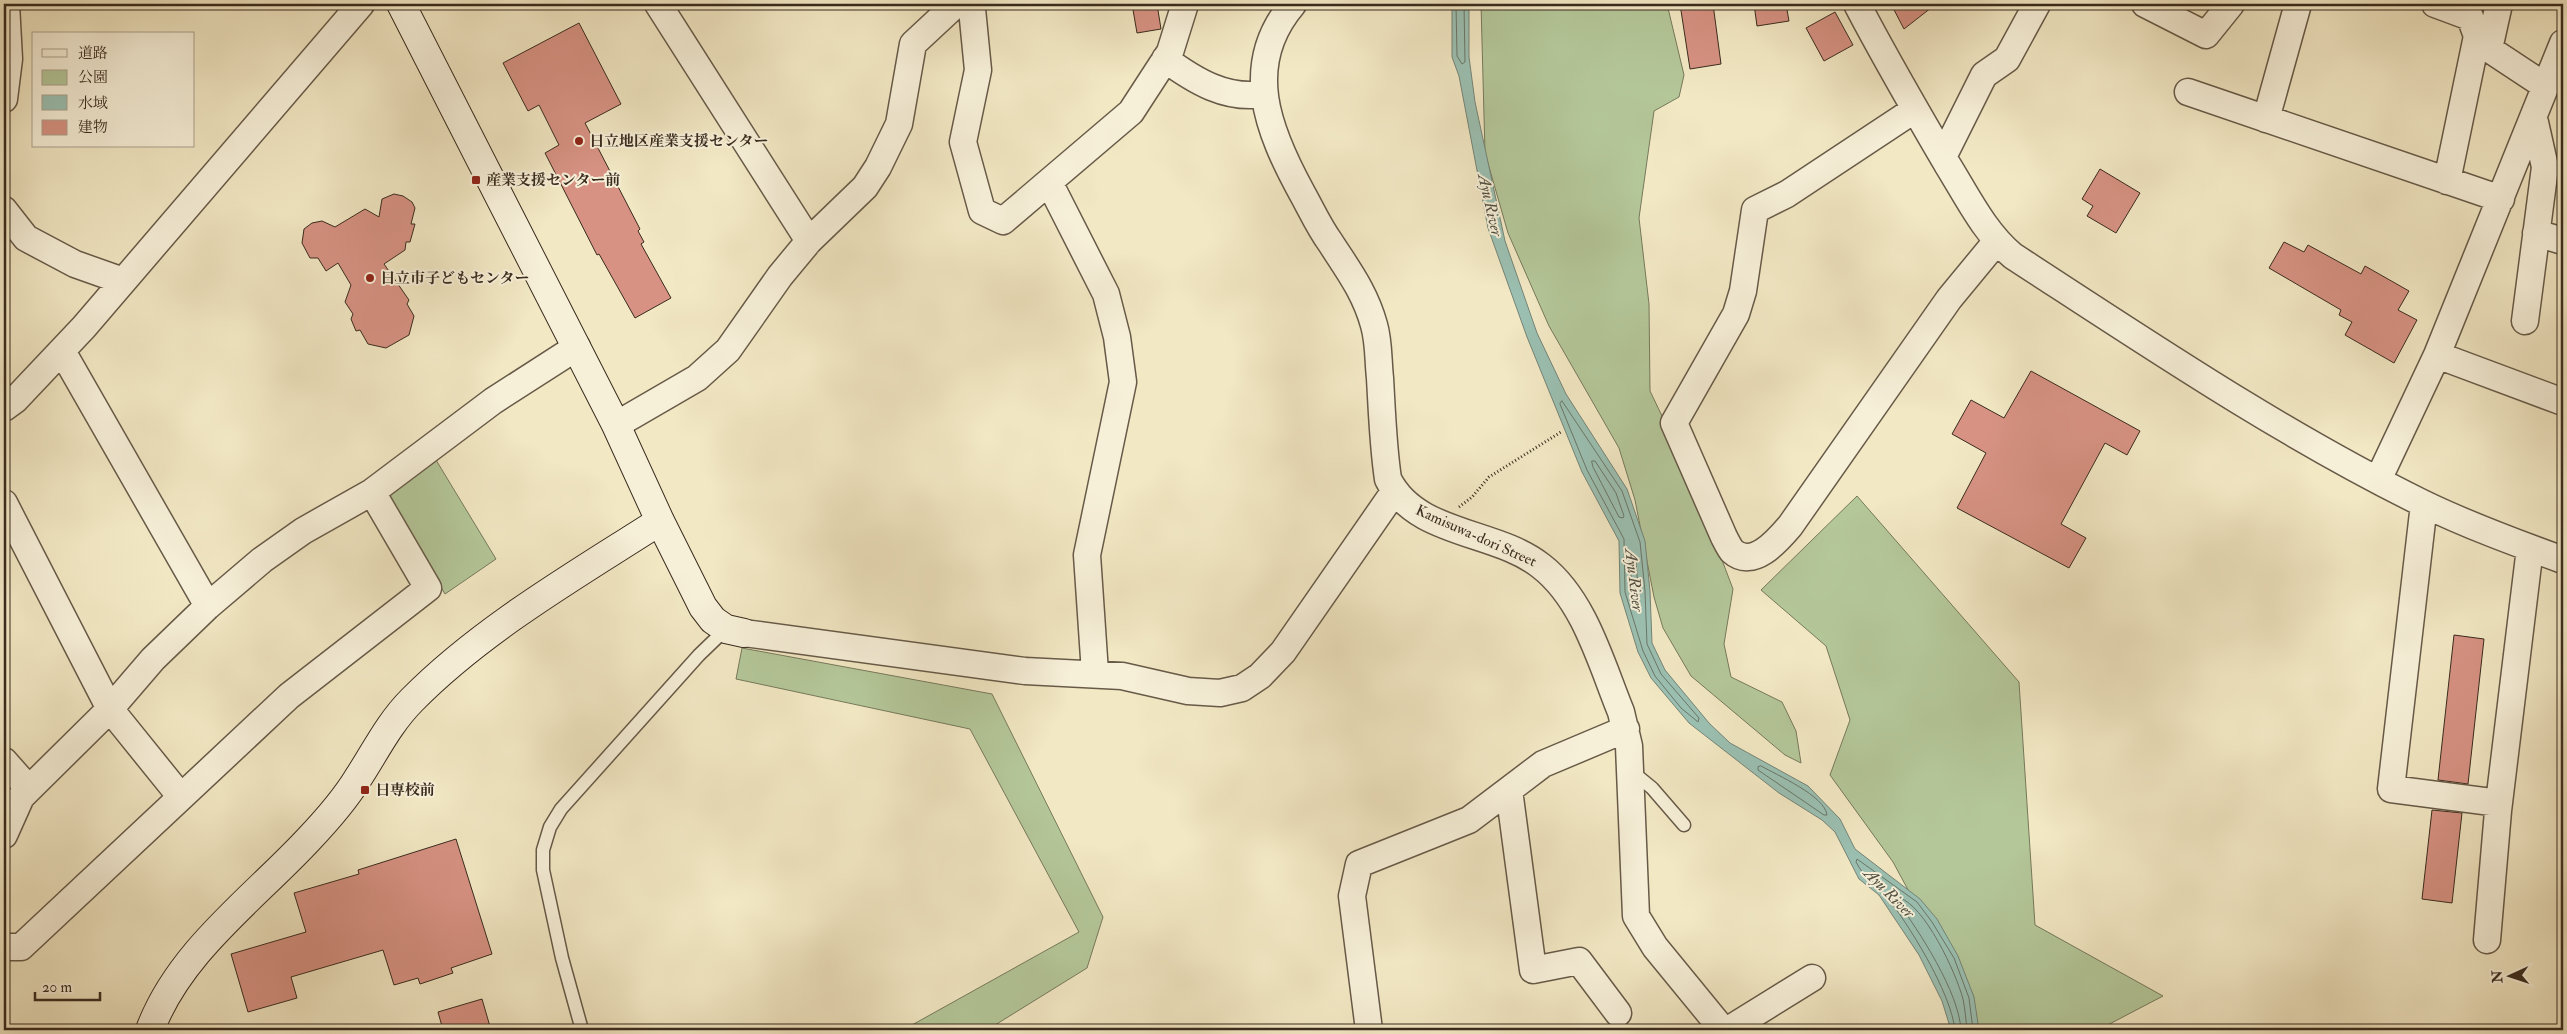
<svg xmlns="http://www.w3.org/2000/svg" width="2567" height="1034" font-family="'IM FELL Double Pica','Noto Serif JP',serif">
	<rect width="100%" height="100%" fill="#f2e8c4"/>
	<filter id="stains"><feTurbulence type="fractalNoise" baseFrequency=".004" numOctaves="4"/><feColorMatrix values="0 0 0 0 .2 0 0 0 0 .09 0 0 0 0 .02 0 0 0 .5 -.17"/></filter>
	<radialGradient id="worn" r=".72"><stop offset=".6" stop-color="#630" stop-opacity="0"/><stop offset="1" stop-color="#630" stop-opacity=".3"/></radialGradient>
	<!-- green -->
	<path fill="#b4c799" stroke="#76795c" d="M1481,4h186l17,71 -5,22 -25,14 -15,107 10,86 1,87 37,77 46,121 -9,55 7,33 51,25 14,29 5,32 -16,-8 -94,-79 -28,-48 -9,-31 -19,-97 -16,-52 -70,-122 -41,-93 -23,-80z
		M436,460l60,99 -51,35 -60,-100z
		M1857,496l162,186 16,243 128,71 -65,34h-124l-6,-29 -75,-139 -63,-87 20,-55 -24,-74 -65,-56z
		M742,648l250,46 111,223 -16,51 -100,62h-84l176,-98 -109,-203 -234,-50z"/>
	<!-- water -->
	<path fill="#9bc0b2" stroke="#748477" d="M1452,4h17v53l6,45 30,139 32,92 29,61 61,95 18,52 5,50 2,52 13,27 44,53 21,20 78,43 32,33 15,30 65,50 17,20 21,37 16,41 5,33h-28l-9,-29 -23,-46 -40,-60 -20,-16 -24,-47 -13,-12 -43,-27 -90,-70 -38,-45 -13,-26 -18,-59 -1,-52 -37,-69 -55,-135 -39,-109 -29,-152 -7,-19z"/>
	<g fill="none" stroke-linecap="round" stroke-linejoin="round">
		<!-- shore -->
		<path stroke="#6a7668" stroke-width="1" d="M1456,4l1,52 5,8 3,-2 -1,-58
			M1562,401l60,90 18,51 5,49 2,53 14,30 38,44 -1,4 -17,-14 -26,-32 -12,-25 -18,-59 -1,-53 -37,-69 -27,-66z
			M1592,461h3l21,32 8,23 -1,2 -4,-1 -26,-50z
			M1633,559l3,2 3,42 -2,2 -6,-14v-30z
			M1761,766c16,9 64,30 66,49h-3l-66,-45v-3z
			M1955,1030c-4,-38 -47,-107 -71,-137 -12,-13 -19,-14 -28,-31l1,-3 60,43 15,20 22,36 15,40 4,32
			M1961,1030c-2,-38 -42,-99 -64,-129l1,-4c27,8 58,76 65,102 2,10 3,21 4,31"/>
	</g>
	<!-- building -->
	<path fill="#d79283" stroke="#392b1e" d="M1132,4h25l4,25 -24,4z
		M1680,4h33l8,60 -31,5z
		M1754,4h32l3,17 -32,5z
		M1891,4h45l-32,25z
		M1835,12l18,33 -29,16 -18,-33z
		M579,23l42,81 -36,19 55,106 -2,2 6,11 -3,2 30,54 -36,20 -36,-64 -2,1 -52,-102 14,-8 -20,-40 -11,6 -25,-48z
		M2100,169l40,24 -24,40 -29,-17 6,-10 -11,-7z
		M394,194l9,2 9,6 3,6 -4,16h4l-5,18h-4l-1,8 -21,14 25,36 -2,4 7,12 -5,19 -23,13 -18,-4 -8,-14 -4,1 -5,-12 2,-5 -8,-12 6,-17 -13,-22 -12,8 -8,-13h-8l-8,-15 2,-14 8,-6 10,-2 13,6 30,-18 14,8 3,-18z
		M2284,242l20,10 4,-7 53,29 4,-8 44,25 -11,19 19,10 -23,43 -49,-28 7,-13 -13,-7 2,-5 -72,-42z
		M2031,371l109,60 -13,24 -22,-12 -44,81 25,14 -17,30 -112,-60 29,-55 -34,-19 19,-34 33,18z
		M2454,635l30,4 -16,145 -30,-4z
		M2432,810l30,3 -10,90 -30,-4z
		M456,839l36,115 -41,14 2,5 -33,11 -2,-6 -24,7 -11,-35 -92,27 6,21 -49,14 -17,-58 75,-22 -12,-39 65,-19 -1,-4z
		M482,999l9,31h-48l-5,-18z"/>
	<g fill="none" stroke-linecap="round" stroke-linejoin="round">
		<!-- lane casing -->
		<g stroke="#675a48" stroke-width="15">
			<path id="lane" d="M1630,770l22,18 32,37
				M582,1030l-20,-72 -19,-88v-20l7,-23 11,-18 138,-154 27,-26"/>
		</g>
		<!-- street casing -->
		<g stroke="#675a48" stroke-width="29">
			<path id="street" d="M658,4l151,237
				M967,4l5,5 6,61 -15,72 19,69 21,10 128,-109 39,-60 15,-48
				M1293,4c-52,61 -25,127 9,189 9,16 17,34 28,49 18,28 35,50 44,83 5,17 4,35 6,53 2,34 3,68 8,101 28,57 108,51 153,87 43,33 60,97 80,146l8,34 7,170 19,31 68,83
				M1857,4c28,54 59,107 90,160 20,32 37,68 66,92 134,87 267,177 409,247 45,22 94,40 141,57
				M2145,4l61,31 25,-31
				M2435,4l35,13 7,19 -30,145
				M2499,4l-10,45 56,37
				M1165,59c30,22 61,41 99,35
				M2188,92l313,107
				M4,99l5,-40 -3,-55
				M1914,110l-127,84 -32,16 -12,81 -7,23 -62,109 50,114c2,4 5,10 8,14 21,19 46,-11 58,-25l159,-227 47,-57
				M2266,119l32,-115
				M1943,157l41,-82 23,-16 30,-55
				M1049,182l57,112 11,43 6,45 -36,173 8,118
				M4,210l22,28 49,26 48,17
				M2536,233l27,8
				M2525,321l20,-154 -11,-49
				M62,351l146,255
				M2437,355l126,47
				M4,408l11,-8 69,-73 277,-323
				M616,425l81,-47 31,-28 52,-74 29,-35 56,-54 13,-20 21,-43 14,-80 43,-40
				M2378,480l59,-125 126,-312
				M4,503l106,206 71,88
				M2424,504l-33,285 108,14
				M744,633l281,38 97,5 66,15 32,2 22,-5 18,-12 23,-24 111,-160
				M4,761l25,28
				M1509,790l24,180 46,-9 39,52
				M4,835l17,-38 89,-88 43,-50 55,-53 54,-46 41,-29 69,-39 121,-91 84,-54
				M2487,940l11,-129 32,-263
				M4,947h17l268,-251 139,-108 -56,-96
				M1369,1030l-17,-134 7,-32 110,-44 74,-56 83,-35
				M1728,1030l84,-52"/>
		</g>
		<!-- secondary casing -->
		<g stroke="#392b1e" stroke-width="30">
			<path id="secondary" d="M401,4l215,421 44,96 43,86 10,13 13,9 18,4
				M150,1030c29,-78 103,-131 158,-190 19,-20 36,-39 50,-62 17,-26 31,-55 54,-78 70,-71 164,-125 248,-179"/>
		</g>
		<!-- path -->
		<path stroke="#392b1e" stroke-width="3" stroke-dasharray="1 2.5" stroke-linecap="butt" d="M1459,507l13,-10 17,-20 72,-45"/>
		<!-- lane -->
		<use href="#lane" stroke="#f7f0d9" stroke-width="12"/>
		<!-- street -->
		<use href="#street" stroke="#f7f0d9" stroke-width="26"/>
		<!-- secondary -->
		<use href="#secondary" stroke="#f7f0d9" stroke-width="28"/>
	</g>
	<!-- markers -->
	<g fill="#8f2418" stroke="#f7f0d9" stroke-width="2">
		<circle cx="579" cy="141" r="5"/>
		<rect x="471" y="175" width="10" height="10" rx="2.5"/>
		<circle cx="370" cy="278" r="5"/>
		<rect x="360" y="785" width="10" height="10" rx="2.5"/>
	</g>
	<g text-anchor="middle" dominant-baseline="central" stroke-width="4" stroke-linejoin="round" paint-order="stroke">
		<!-- poi labels -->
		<g font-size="15" font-weight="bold" fill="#392b1e" stroke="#f7f0d9" text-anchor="start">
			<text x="589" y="141">日立地区産業支援センター</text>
			<text x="486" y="180">産業支援センター前</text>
			<text x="380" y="278">日立市子どもセンター</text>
			<text x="375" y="790">日専校前</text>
		</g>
		<!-- street labels -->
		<g font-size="15" fill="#392b1e" stroke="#f7f0d9">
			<text transform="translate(1476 536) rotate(24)">Kamisuwa-dori Street</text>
		</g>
		<!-- water labels -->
		<g font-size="16" font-style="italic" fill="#525043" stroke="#f7f0d9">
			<text transform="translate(1490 205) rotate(77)">Ayu River</text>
			<text transform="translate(1634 580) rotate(83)">Ayu River</text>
			<text transform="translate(1889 893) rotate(45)">Ayu River</text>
		</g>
	</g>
	<!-- margin -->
	<rect width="2567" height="1034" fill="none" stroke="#f2e8c4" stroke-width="20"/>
	<rect x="5" y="5" width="2557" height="1024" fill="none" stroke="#392b1e" stroke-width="2.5"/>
	<rect x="10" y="10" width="2547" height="1014" fill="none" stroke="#392b1e"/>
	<!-- legend -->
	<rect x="32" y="32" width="162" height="115" fill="#f7f0d9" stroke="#aba18e"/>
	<rect x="42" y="49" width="25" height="8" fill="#f7f0d9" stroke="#aba18e"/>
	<text x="78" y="58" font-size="15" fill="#392b1e">道路</text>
	<rect x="42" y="70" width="25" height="15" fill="#b4c799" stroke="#aba18e"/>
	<text x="78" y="82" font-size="15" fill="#392b1e">公園</text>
	<rect x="42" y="95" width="25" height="15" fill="#9bc0b2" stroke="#aba18e"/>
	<text x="78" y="108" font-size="15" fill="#392b1e">水域</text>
	<rect x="42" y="120" width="25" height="15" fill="#d79283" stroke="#aba18e"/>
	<text x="78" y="132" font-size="15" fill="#392b1e">建物</text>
	<!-- north arrow -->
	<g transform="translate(2510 976) rotate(267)" stroke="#f7f0d9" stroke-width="4" paint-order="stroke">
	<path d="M0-4L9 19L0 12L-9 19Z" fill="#392b1e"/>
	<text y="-8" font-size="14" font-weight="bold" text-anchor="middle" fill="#392b1e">N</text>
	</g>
	<!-- scale -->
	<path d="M35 992v8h65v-8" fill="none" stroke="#392b1e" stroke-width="2.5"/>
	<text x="42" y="992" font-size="15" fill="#392b1e" stroke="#f7f0d9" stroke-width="4" paint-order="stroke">20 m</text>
	<rect width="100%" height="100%" filter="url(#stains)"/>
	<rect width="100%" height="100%" fill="url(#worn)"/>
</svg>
